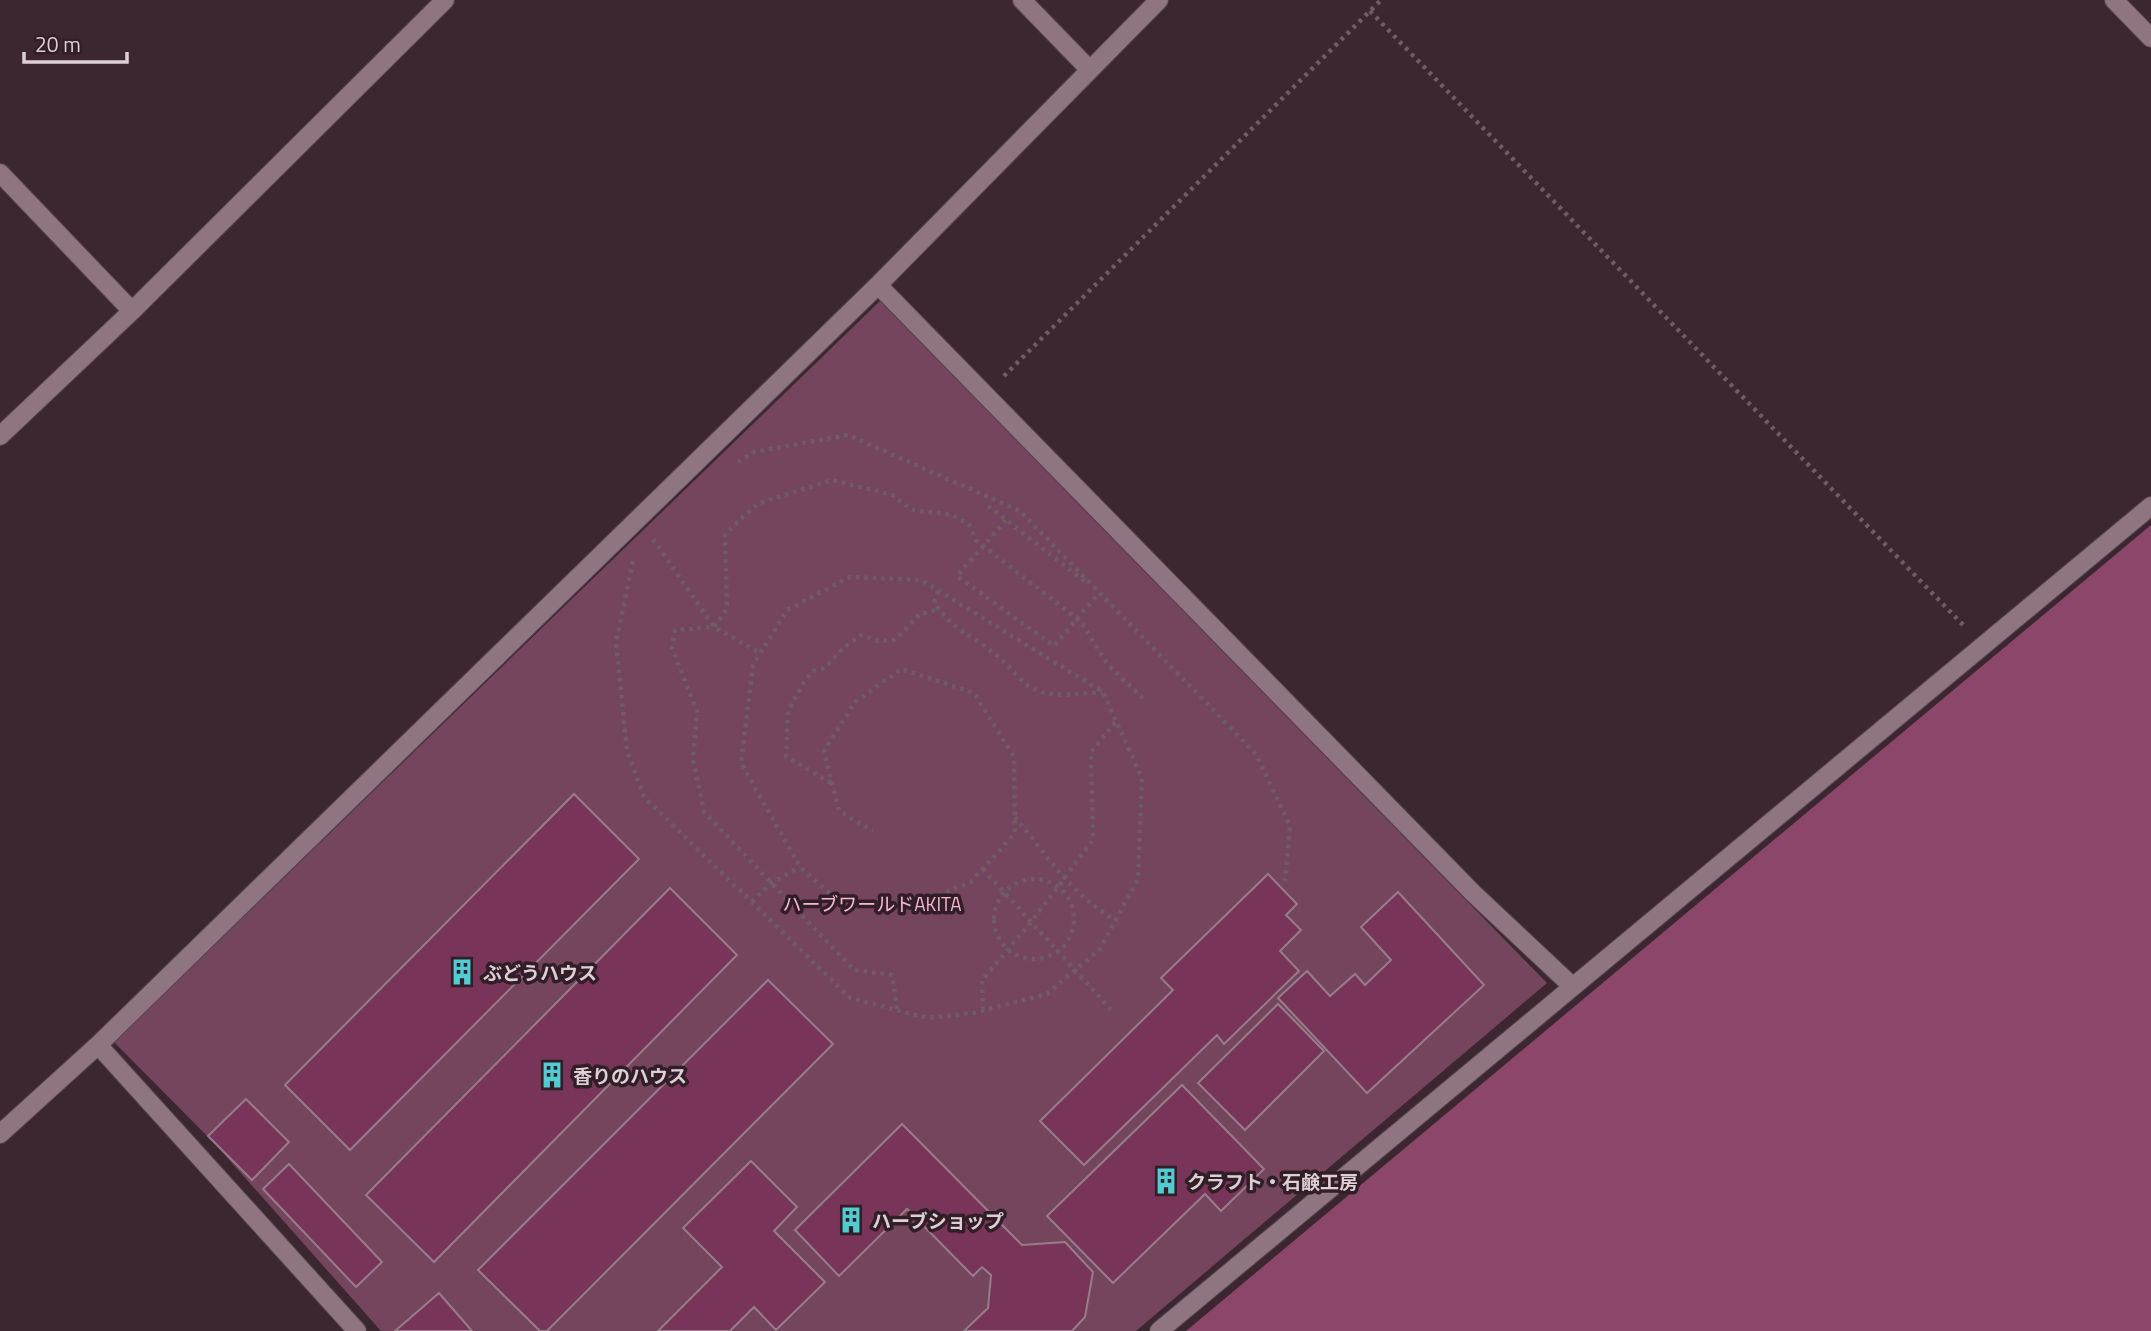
<svg xmlns="http://www.w3.org/2000/svg" width="2151" height="1331" font-family="'Titillium Web','Noto Sans JP',sans-serif">
	<rect width="100%" height="100%" fill="#3c2731"/>
	<!-- green -->
	<path fill="#75455d" d="M880,301l667,682 -411,348h-755l-165,-186 -102,-103z"/>
	<!-- forest -->
	<path fill="#8c466a" d="M2151,525v806h-965z"/>
	<!-- building -->
	<path fill="#793559" stroke="#977d89" stroke-width="2" d="M574,794l65,65 -289,291 -65,-65z
		M1268,874l29,30 -11,11 15,15 -21,21 19,20 -75,73 -7,-9 -133,130 -44,-44 133,-131 -12,-12z
		M670,888l67,67 -303,307 -68,-67z
		M1398,892l86,93 -117,108 -89,-95 29,-27 23,25 25,-22 10,11 26,-25 -30,-33z
		M768,980l65,64 -286,287h-7l-62,-61z
		M1278,1004l46,47 -79,79 -47,-47z
		M1182,1085l82,84 -43,42 -16,-17 -92,89 -66,-67z
		M246,1099l43,43 -37,38 -44,-44z
		M902,1124l120,121 43,-3 28,30 -8,45 -13,14h-108l24,-23 3,-33 -9,-8 -9,9 -66,-67 -68,67 -44,-46z
		M751,1161l46,46 -23,24 51,51 -49,48 -22,-23 -24,24h-72l64,-64 -39,-39z
		M289,1164l93,98 -26,25 -93,-98z
		M439,1293l33,38h-77z"/>
	<g fill="none" stroke-linecap="round" stroke-linejoin="round">
		<!-- minor casing -->
		<g stroke="#57454e" stroke-width="20">
			<path id="minor" d="M1022,0l68,70
				M2114,0l37,38
				M0,173l132,138
				M878,285l595,608 99,93
				M0,436l132,-125 313,-311
				M98,1045l259,286
				M0,1134l98,-89 780,-760 281,-285
				M1159,1331l992,-825"/>
		</g>
		<!-- path -->
		<path stroke="#6f5c65" stroke-width="4.5" stroke-dasharray="3.5 5" stroke-linecap="butt" d="M1370,11l595,616
			M1004,376l377,-376
			M738,462l16,-10 94,-17 172,76 236,243 34,72 -5,55
			M988,506l99,77
			M1006,520l-49,56 97,70 45,-53
			M653,539l61,88 46,26
			M633,561l-17,81 11,109 17,46 206,201 78,20 45,-5 74,-19 53,-45 38,-70 4,-101 -39,-86 -182,-112 -71,-3 -63,33 -34,55 -12,98 59,104 42,38 69,1 60,-24 44,-49 -1,-76 -40,-64 -73,-24 -46,33 -31,49 15,60 34,20
			M938,591l-4,12c19,27 42,35 66,55 11,9 20,23 32,30 20,11 48,5 70,4
			M831,783l-45,-27 2,-45 15,-27 10,-13 11,-3 23,-23 15,-10 15,6 18,-1 25,-26 19,-5
			M1015,817c30,36 58,80 101,103
			M983,869l131,144
			M994 919a40 40 0 1 1 80 0a40 40 0 1 1-80 0Z
			M752,902l19,-19 29,-16
			M897,1009l-5,-34 -38,-5 -150,-158 -11,-53 4,-48 -25,-63 3,-18 39,-3 13,-18 -2,-75 32,-30 75,-24 61,15 19,15 41,5 17,11 6,14 105,82 27,43 38,36
			M983,1010l-1,-30 50,-59 61,-81 -2,-88 25,-31"/>
		<!-- minor -->
		<use href="#minor" stroke="#8e7581" stroke-width="18"/>
	</g>
	<!-- icons -->
	<defs>
		<g id="building-bare" transform="scale(2.1)"><path d="M-4-6H4V6H1V3H-1V6H-4ZM-2.5-4.3h1.7v1.8h-1.7ZM.8-4.3h1.7v1.8H.8ZM-2.5-1h1.7V.8h-1.7ZM.8-1h1.7V.8H.8Z" fill="#51ccd2" stroke="#321e27" stroke-width="2.5" paint-order="stroke"/></g>
	</defs>
	<g fill-rule="evenodd">
		<use href="#building-bare" x="462" y="972"/>
		<use href="#building-bare" x="552" y="1075"/>
		<use href="#building-bare" x="1166" y="1181"/>
		<use href="#building-bare" x="851" y="1220"/>
	</g>
	<g text-anchor="middle" dominant-baseline="central" stroke-width="7" stroke-linejoin="round" paint-order="stroke">
		<!-- park labels -->
		<g font-size="19" fill="#f6b8d5" stroke="#321e27">
			<text x="872" y="903">ハーブワールドAKITA</text>
		</g>
		<!-- poi labels -->
		<g font-size="19" font-weight="bold" fill="#ddcfd5" stroke="#321e27" text-anchor="start">
			<text x="483" y="972">ぶどうハウス</text>
			<text x="573" y="1075">香りのハウス</text>
			<text x="1187" y="1181">クラフト・石鹸工房</text>
			<text x="872" y="1220">ハーブショップ</text>
		</g>
	</g>
	<!-- scale -->
	<path d="M24 52v10h103v-10" fill="none" stroke="#ddcfd5" stroke-width="3.5"/>
	<text x="35" y="52" font-size="21" fill="#ddcfd5" stroke="#321e27" stroke-width="5" paint-order="stroke">20 m</text>
</svg>
